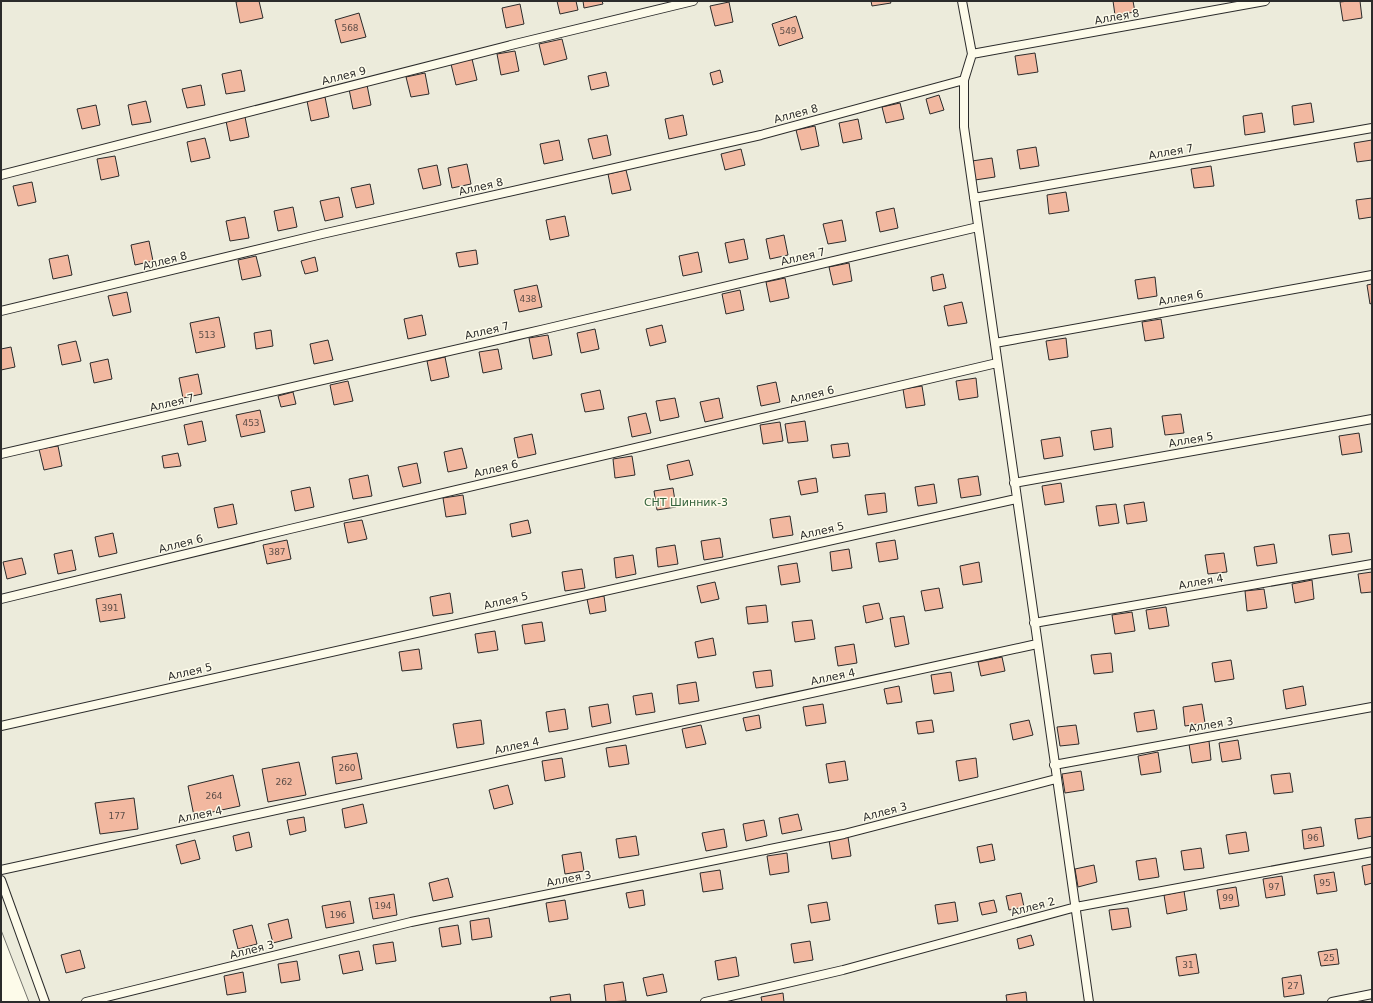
<svg xmlns="http://www.w3.org/2000/svg" width="1373" height="1003" font-family="'DejaVu Sans',sans-serif">
	<rect width="100%" height="100%" fill="#fdfbea"/>
	<!-- green -->
	<path fill="#ecebdb" stroke="#74746e" d="M1,1h1371v1001h-1343l-28,-72z"/>
	<!-- building -->
	<path fill="#f2b8a0" stroke="#2b2b2b" d="M240,1h19l4,17 -23,5 -4,-21z
		M557,1h19l2,9 -18,4z
		M583,1h19l1,3 -19,4z
		M871,1h19l1,2 -19,3z
		M1113,1h20l2,11 -20,3z
		M1349,1h11l2,17 -19,3 -3,-19z
		M729,2l4,20 -18,4 -5,-20z
		M520,4l4,20 -18,4 -4,-20z
		M359,13l7,24 -25,6 -6,-23z
		M796,16l7,22 -24,8 -7,-22z
		M562,39l5,20 -23,6 -5,-21z
		M515,51l4,20 -18,4 -4,-21z
		M1035,53l3,19 -20,3 -3,-19z
		M472,59l5,21 -21,5 -5,-21z
		M241,70l4,21 -19,3 -4,-20z
		M720,70l3,12 -10,3 -3,-12z
		M606,72l3,14 -18,4 -3,-14z
		M425,73l4,21 -18,3 -5,-20z
		M201,85l4,20 -18,3 -5,-19z
		M367,85l4,20 -18,4 -4,-20z
		M939,95l5,15 -14,4 -4,-15z
		M325,97l4,20 -18,4 -4,-20z
		M146,101l5,21 -19,3 -4,-20z
		M900,103l4,16 -18,4 -4,-16z
		M1311,103l3,19 -20,3 -2,-19z
		M96,105l4,20 -18,4 -5,-20z
		M1262,113l3,19 -20,3 -2,-19z
		M683,115l4,20 -18,4 -4,-20z
		M245,117l4,20 -19,4 -4,-20z
		M858,119l4,20 -19,4 -4,-20z
		M815,126l4,20 -18,4 -5,-20z
		M607,135l4,20 -18,4 -5,-20z
		M205,138l5,20 -19,4 -4,-20z
		M559,140l4,20 -19,4 -4,-20z
		M1372,140v20l-15,2 -3,-19z
		M1036,147l3,19 -19,3 -3,-19z
		M741,149l4,16 -20,5 -4,-16z
		M115,156l4,20 -18,4 -4,-21z
		M992,158l3,19 -20,3 -3,-19z
		M467,164l4,20 -19,4 -4,-20z
		M437,165l4,20 -18,4 -5,-20z
		M1211,166l3,20 -20,2 -3,-19z
		M626,170l5,20 -19,4 -4,-20z
		M32,182l4,20 -18,4 -5,-20z
		M370,184l4,20 -18,4 -5,-20z
		M1066,192l3,19 -20,3 -2,-19z
		M339,197l4,20 -18,4 -5,-20z
		M1372,198v19l-13,2 -3,-19z
		M293,207l4,20 -19,4 -4,-20z
		M894,208l4,20 -18,4 -4,-20z
		M565,216l4,20 -19,4 -4,-20z
		M245,217l4,21 -19,3 -4,-20z
		M842,220l4,21 -18,3 -5,-20z
		M784,235l4,20 -18,4 -4,-20z
		M744,239l4,20 -19,4 -4,-20z
		M149,241l4,20 -18,4 -4,-20z
		M476,250l2,14 -19,3 -3,-14z
		M698,252l4,20 -19,4 -4,-20z
		M68,255l4,20 -19,4 -4,-20z
		M256,256l5,20 -19,4 -4,-20z
		M315,257l3,14 -13,3 -4,-13z
		M849,263l3,18 -19,4 -4,-18z
		M943,274l3,14 -13,3 -2,-14z
		M1155,277l2,19 -19,3 -3,-19z
		M785,278l4,20 -19,4 -4,-20z
		M1372,284v19l-2,1 -3,-19z
		M537,285l5,22 -23,5 -5,-22z
		M740,290l4,20 -18,4 -4,-20z
		M127,292l4,20 -18,4 -5,-20z
		M962,302l5,21 -19,3 -4,-20z
		M422,315l4,20 -18,4 -4,-20z
		M219,317l6,30 -29,6 -6,-30z
		M1161,319l3,19 -19,3 -3,-19z
		M662,325l4,17 -16,4 -4,-17z
		M595,329l4,20 -18,4 -4,-20z
		M271,330l2,16 -17,3 -2,-16z
		M548,335l4,20 -19,4 -4,-21z
		M1066,338l2,19 -19,3 -3,-19z
		M328,340l5,20 -19,4 -4,-20z
		M76,341l5,20 -19,4 -4,-20z
		M11,347l4,20 -14,3v-21z
		M498,349l4,20 -19,4 -4,-21z
		M445,357l4,20 -18,4 -4,-20z
		M108,359l4,20 -18,4 -4,-20z
		M198,374l4,20 -19,4 -4,-20z
		M976,378l2,19 -19,3 -3,-19z
		M348,381l5,20 -19,4 -4,-20z
		M776,382l4,20 -19,4 -4,-20z
		M922,386l3,19 -19,3 -3,-19z
		M600,390l4,19 -19,3 -4,-18z
		M293,392l3,12 -15,3 -3,-11z
		M675,398l4,19 -19,4 -4,-20z
		M719,398l4,20 -18,4 -5,-20z
		M260,410l5,22 -24,5 -5,-22z
		M646,413l5,20 -19,4 -4,-20z
		M1181,414l3,19 -19,2 -3,-19z
		M202,421l4,20 -18,4 -4,-20z
		M805,421l3,20 -20,2 -3,-19z
		M780,422l3,19 -20,3 -3,-19z
		M1111,428l2,19 -19,3 -3,-19z
		M1359,433l3,19 -20,3 -3,-19z
		M532,434l4,20 -18,4 -4,-20z
		M1060,437l3,19 -19,3 -3,-19z
		M848,443l2,13 -17,2 -2,-13z
		M58,446l4,20 -18,4 -5,-21z
		M462,448l5,20 -19,4 -4,-20z
		M178,453l3,13 -17,2 -2,-12z
		M632,456l3,19 -20,3 -2,-19z
		M689,460l4,15 -23,5 -3,-15z
		M417,463l4,20 -18,4 -5,-20z
		M368,475l4,21 -19,3 -4,-20z
		M978,476l3,19 -20,3 -3,-19z
		M816,478l2,14 -17,3 -3,-14z
		M1061,483l3,19 -19,3 -3,-19z
		M934,484l3,19 -19,3 -3,-19z
		M310,487l4,20 -19,4 -4,-20z
		M673,488l3,19 -19,3 -3,-19z
		M885,493l2,19 -19,3 -3,-20z
		M463,495l3,19 -20,3 -3,-19z
		M1144,502l3,19 -20,3 -3,-19z
		M233,504l4,20 -19,4 -4,-20z
		M1116,504l3,19 -20,3 -3,-20z
		M790,516l3,19 -20,3 -3,-19z
		M362,520l5,19 -19,4 -4,-20z
		M528,520l3,13 -19,4 -2,-13z
		M113,533l4,20 -18,4 -4,-20z
		M1349,533l3,19 -20,3 -3,-20z
		M720,538l3,19 -19,3 -3,-19z
		M287,540l4,19 -24,5 -4,-19z
		M895,540l3,19 -19,3 -3,-19z
		M1274,544l3,19 -20,3 -3,-19z
		M675,545l3,19 -20,3 -2,-19z
		M849,549l3,19 -20,3 -2,-19z
		M72,550l4,20 -18,4 -4,-20z
		M1224,553l3,19 -19,2 -3,-19z
		M633,555l3,19 -20,4 -2,-20z
		M22,558l4,16 -19,5 -4,-17z
		M979,562l3,20 -19,3 -3,-19z
		M797,563l3,19 -19,3 -3,-19z
		M582,569l3,19 -20,3 -3,-19z
		M1372,572v20l-11,1 -3,-19z
		M1312,580l2,19 -19,4 -3,-19z
		M715,582l4,17 -18,4 -4,-17z
		M939,588l4,20 -18,3 -4,-20z
		M1264,589l3,19 -20,3 -2,-20z
		M450,593l3,20 -20,3 -3,-19z
		M121,594l4,24 -25,4 -4,-23z
		M604,596l2,15 -16,3 -3,-15z
		M879,603l4,16 -17,4 -3,-17z
		M766,605l2,17 -20,2 -2,-17z
		M1166,607l3,19 -20,3 -3,-19z
		M1132,612l3,19 -20,3 -3,-19z
		M904,616l5,28 -14,3 -5,-29z
		M812,620l3,19 -20,3 -3,-20z
		M542,622l3,19 -20,3 -3,-19z
		M495,631l3,19 -20,3 -3,-19z
		M713,638l3,17 -18,3 -3,-16z
		M854,644l3,19 -19,3 -3,-19z
		M419,649l3,20 -20,2 -3,-19z
		M1111,653l2,19 -19,2 -3,-19z
		M1002,657l3,14 -24,5 -3,-14z
		M1231,660l3,19 -19,3 -3,-19z
		M771,670l2,16 -17,2 -3,-16z
		M951,672l3,19 -20,3 -3,-19z
		M696,682l3,19 -20,3 -2,-19z
		M899,686l3,16 -15,2 -3,-15z
		M1303,686l3,19 -20,4 -3,-19z
		M652,693l3,19 -19,3 -3,-19z
		M608,704l3,19 -19,4 -3,-20z
		M823,704l3,19 -20,3 -3,-19z
		M1202,704l3,19 -20,3 -2,-19z
		M565,709l3,20 -19,3 -3,-20z
		M1154,710l3,19 -20,3 -3,-19z
		M759,715l2,13 -15,3 -3,-13z
		M481,720l3,24 -27,4 -4,-24z
		M932,720l2,12 -16,2 -2,-12z
		M1029,720l4,15 -20,5 -3,-16z
		M701,725l5,19 -20,4 -4,-19z
		M1076,725l3,19 -19,2 -3,-19z
		M1238,740l3,19 -19,3 -3,-19z
		M1209,741l2,19 -19,3 -3,-19z
		M626,745l3,19 -20,3 -3,-19z
		M1158,752l3,20 -20,3 -3,-19z
		M357,753l5,26 -26,5 -4,-27z
		M562,758l3,19 -20,4 -3,-20z
		M976,758l2,19 -19,4 -3,-20z
		M845,761l3,19 -19,3 -3,-19z
		M299,762l7,33 -38,7 -6,-33z
		M1081,771l3,19 -19,3 -3,-19z
		M1290,773l3,19 -19,2 -3,-19z
		M233,775l7,31 -46,10 -6,-30z
		M508,785l5,19 -19,5 -5,-19z
		M134,798l4,31 -38,5 -5,-31z
		M363,804l4,19 -22,5 -3,-19z
		M798,814l4,16 -20,4 -3,-16z
		M304,817l2,14 -16,4 -3,-15z
		M1372,817v19l-14,3 -3,-20z
		M764,820l3,16 -21,5 -3,-17z
		M1321,827l3,19 -20,3 -2,-19z
		M724,829l3,18 -21,4 -4,-18z
		M249,832l3,15 -16,4 -3,-15z
		M1246,832l3,19 -20,3 -3,-19z
		M636,836l3,19 -20,3 -3,-19z
		M848,837l3,19 -19,3 -3,-19z
		M195,840l5,19 -19,5 -5,-19z
		M992,844l3,16 -15,3 -3,-16z
		M1201,848l3,20 -20,2 -3,-19z
		M581,852l3,19 -19,3 -3,-19z
		M787,853l2,19 -19,3 -3,-19z
		M1156,858l3,19 -20,3 -3,-19z
		M1372,864v19l-7,2 -3,-19z
		M1094,865l3,17 -19,5 -3,-18z
		M720,870l3,19 -20,3 -3,-19z
		M1334,872l3,19 -20,3 -3,-19z
		M1282,876l3,19 -19,3 -3,-19z
		M448,878l5,19 -20,4 -4,-18z
		M1236,887l3,19 -19,3 -3,-19z
		M643,890l2,15 -16,3 -3,-15z
		M1184,891l3,19 -20,4 -3,-19z
		M1021,893l3,14 -15,3 -3,-14z
		M394,894l3,21 -24,4 -4,-21z
		M565,900l3,19 -19,3 -3,-19z
		M994,900l3,12 -15,3 -3,-12z
		M350,901l4,22 -28,5 -4,-22z
		M827,902l3,18 -19,3 -3,-18z
		M955,902l3,19 -20,3 -3,-19z
		M1128,908l3,19 -19,3 -3,-20z
		M489,918l3,19 -20,3 -2,-19z
		M288,919l4,19 -19,5 -5,-19z
		M252,925l5,19 -19,5 -5,-19z
		M458,925l3,19 -19,3 -3,-19z
		M1031,935l3,10 -15,4 -2,-10z
		M810,941l3,19 -19,3 -3,-19z
		M393,942l3,19 -20,3 -3,-19z
		M1337,949l2,15 -18,2 -3,-14z
		M80,950l5,18 -19,5 -5,-18z
		M359,951l4,19 -20,4 -4,-19z
		M1196,954l3,19 -20,3 -3,-19z
		M736,957l3,19 -21,4 -3,-19z
		M297,961l3,19 -19,3 -3,-19z
		M243,972l3,20 -19,3 -3,-19z
		M663,974l4,18 -20,4 -4,-18z
		M1301,975l3,19 -20,3 -2,-19z
		M623,982l3,19 -20,1 -2,-17z
		M1026,992l1,10h-20l-1,-7z
		M783,993l1,9h-22l-1,-5z
		M570,994l1,8h-20l-1,-5z"/>
	<g fill="none" stroke-linecap="round" stroke-linejoin="round">
		<!-- lane casing -->
		<g stroke="#2b2b2b" stroke-width="10">
			<path id="lane" d="M962,1l10,53 -8,26v47l125,875
				M972,54l293,-53
				M1,175l510,-130 182,-44
				M974,198l398,-70
				M1,311l321,-77 439,-99 203,-55
				M995,343l377,-68
				M1,454l544,-125 433,-102
				M1014,483l358,-64
				M1,599l289,-70 707,-166
				M1034,623l338,-59
				M1,726l1015,-227
				M1054,765l318,-58
				M1,870l1036,-226
				M1,880l44,122
				M86,1002l325,-80 433,-88 212,-55
				M705,1002l138,-32 233,-63 296,-55
				M1332,1002l40,-8"/>
		</g>
		<!-- lane -->
		<use href="#lane" stroke="#fdfbea" stroke-width="8"/>
	</g>
	<g text-anchor="middle" dominant-baseline="central" stroke-width="3" stroke-linejoin="round" paint-order="stroke">
		<!-- number labels -->
		<g font-size="9" fill="#5d4e48">
			<text x="350" y="28">568</text>
			<text x="788" y="31">549</text>
			<text x="528" y="299">438</text>
			<text x="207" y="335">513</text>
			<text x="251" y="423">453</text>
			<text x="277" y="552">387</text>
			<text x="110" y="608">391</text>
			<text x="347" y="768">260</text>
			<text x="284" y="782">262</text>
			<text x="214" y="796">264</text>
			<text x="117" y="816">177</text>
			<text x="1313" y="838">96</text>
			<text x="1325" y="883">95</text>
			<text x="1274" y="887">97</text>
			<text x="1228" y="898">99</text>
			<text x="383" y="906">194</text>
			<text x="338" y="915">196</text>
			<text x="1329" y="958">25</text>
			<text x="1188" y="965">31</text>
			<text x="1293" y="986">27</text>
		</g>
		<!-- street labels -->
		<g font-size="11" fill="#2b2b2b" stroke="#fdfbea">
			<text transform="translate(1117 17) rotate(-10)">Аллея 8</text>
			<text transform="translate(344 76) rotate(-14)">Аллея 9</text>
			<text transform="translate(796 114) rotate(-15)">Аллея 8</text>
			<text transform="translate(1171 152) rotate(-10)">Аллея 7</text>
			<text transform="translate(481 187) rotate(-13)">Аллея 8</text>
			<text transform="translate(803 257) rotate(-13)">Аллея 7</text>
			<text transform="translate(165 261) rotate(-14)">Аллея 8</text>
			<text transform="translate(1181 298) rotate(-10)">Аллея 6</text>
			<text transform="translate(487 331) rotate(-13)">Аллея 7</text>
			<text transform="translate(812 395) rotate(-13)">Аллея 6</text>
			<text transform="translate(172 403) rotate(-13)">Аллея 7</text>
			<text transform="translate(1191 440) rotate(-10)">Аллея 5</text>
			<text transform="translate(496 469) rotate(-13)">Аллея 6</text>
			<text transform="translate(822 531) rotate(-13)">Аллея 5</text>
			<text transform="translate(181 544) rotate(-14)">Аллея 6</text>
			<text transform="translate(1201 582) rotate(-10)">Аллея 4</text>
			<text transform="translate(506 601) rotate(-13)">Аллея 5</text>
			<text transform="translate(190 672) rotate(-13)">Аллея 5</text>
			<text transform="translate(833 677) rotate(-12)">Аллея 4</text>
			<text transform="translate(1211 725) rotate(-10)">Аллея 3</text>
			<text transform="translate(517 746) rotate(-12)">Аллея 4</text>
			<text transform="translate(885 812) rotate(-15)">Аллея 3</text>
			<text transform="translate(200 815) rotate(-12)">Аллея 4</text>
			<text transform="translate(569 879) rotate(-11)">Аллея 3</text>
			<text transform="translate(1033 907) rotate(-15)">Аллея 2</text>
			<text transform="translate(252 950) rotate(-14)">Аллея 3</text>
		</g>
		<!-- park labels -->
		<g font-size="11" fill="#34623c" stroke="#fdfbea">
			<text x="686" y="502">СНТ Шинник-3</text>
		</g>
	</g>
	<!-- border -->
	<rect width="1373" height="1003" fill="none" stroke="#2b2b2b" stroke-width="4"/>
</svg>
